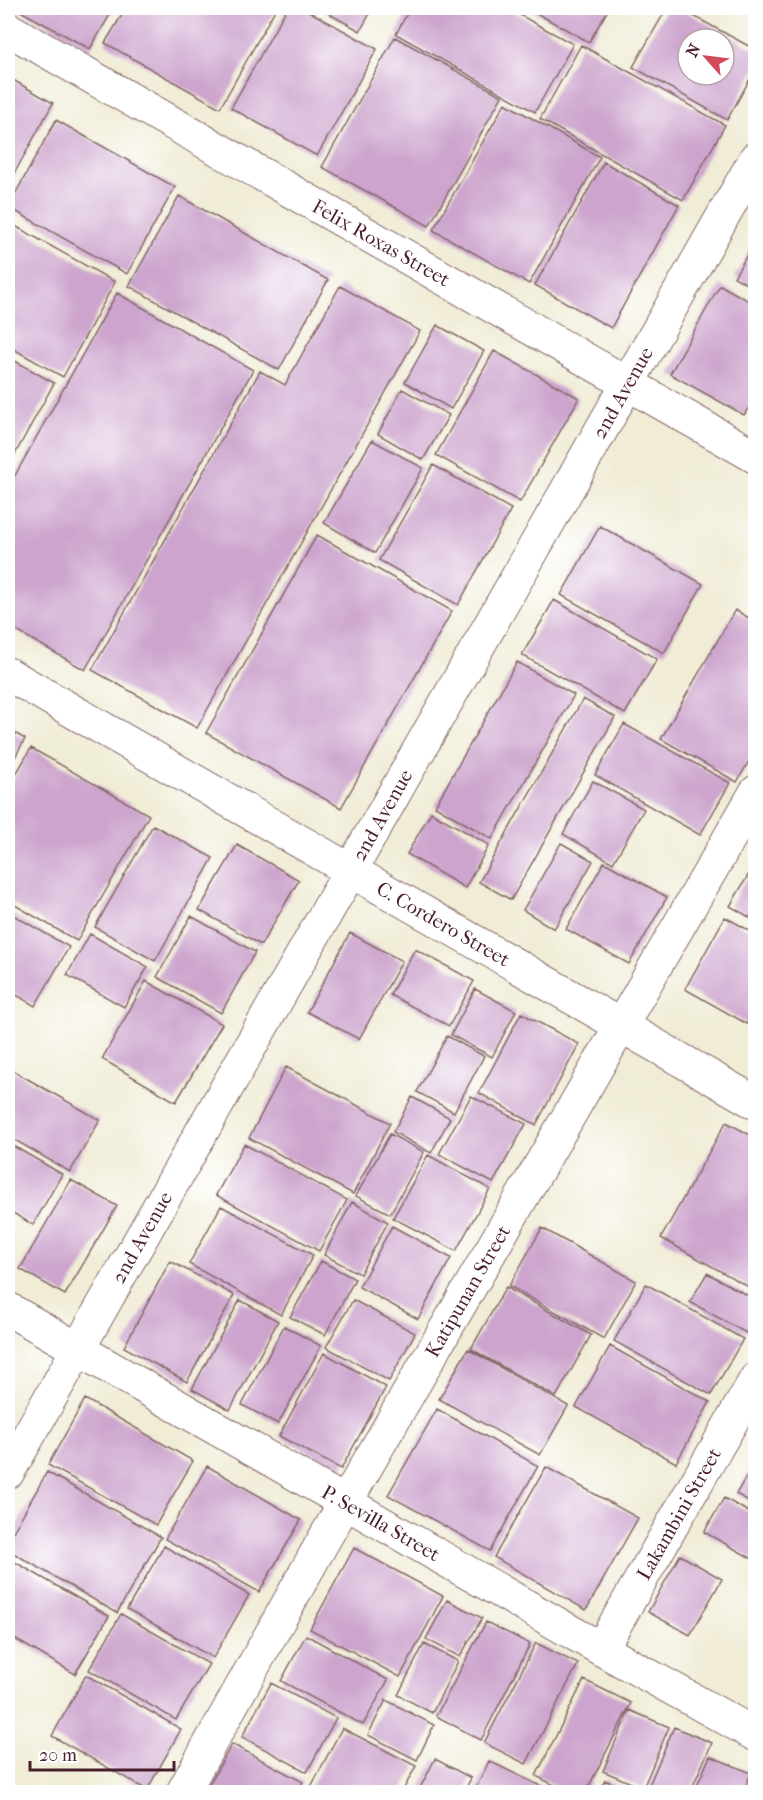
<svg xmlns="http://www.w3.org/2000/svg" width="763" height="1800" font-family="'IM FELL French Canon',serif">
	<rect width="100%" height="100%" fill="#fff"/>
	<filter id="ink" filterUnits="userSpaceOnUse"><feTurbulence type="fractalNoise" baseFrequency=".0167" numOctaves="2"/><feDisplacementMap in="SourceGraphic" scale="12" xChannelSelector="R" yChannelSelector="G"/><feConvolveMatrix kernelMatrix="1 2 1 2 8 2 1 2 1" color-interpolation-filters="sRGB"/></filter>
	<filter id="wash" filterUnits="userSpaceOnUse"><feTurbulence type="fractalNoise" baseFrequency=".008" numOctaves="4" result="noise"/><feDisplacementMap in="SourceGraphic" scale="24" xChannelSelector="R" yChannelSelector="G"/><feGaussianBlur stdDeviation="1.35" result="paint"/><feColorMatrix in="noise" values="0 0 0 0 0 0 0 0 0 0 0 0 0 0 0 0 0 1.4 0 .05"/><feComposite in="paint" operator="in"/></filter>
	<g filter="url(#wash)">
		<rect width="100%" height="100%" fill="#f0ecd6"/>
		<g id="blocks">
			<!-- building -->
			<path fill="#cca4cd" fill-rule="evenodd" d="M15,8h99l-24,41z
				M126,8h150l-56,100 -115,-65z
				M287,8h16l74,41 -60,107 -86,-48z
				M319,8h54l-13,23z
				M410,8h97l66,36 -38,68 -139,-78z
				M527,8h82l-20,34z
				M667,8h12l77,42v18l-29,52 -94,-53zM688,39h36v36h-36z
				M395,37l107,59 -73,130 -107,-59z
				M581,45l144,80 -42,75 -143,-81z
				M8,77l45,26 -45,82z
				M505,103l95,54 -71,127 -96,-54z
				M56,120l119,67 -48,87 -119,-67z
				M604,162l75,43 -68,123 -76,-43z
				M179,196l149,84 -49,90 -150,-84z
				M8,222l107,60 -52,95 -55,-31z
				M756,240v49l-22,-12z
				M720,285l36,20v90l-12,20 -74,-41z
				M340,286l80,45 -223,397 -105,-58 168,-299 25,14z
				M117,293l136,77 -168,300 -77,-44v-138z
				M437,325l47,26 -33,58 -46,-27z
				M494,351l85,47 -59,104 -84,-47z
				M8,357l46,26 -46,84z
				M402,389l47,26 -26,45 -45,-26z
				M372,440l51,28 -48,85 -51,-30z
				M433,465l78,44 -53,96 -79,-45z
				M600,526l103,58 -39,69 -103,-58z
				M317,535l135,76 -111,197 -135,-75z
				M554,600l103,59 -32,55 -103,-59z
				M735,610l21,12v127l-19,33 -76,-43z
				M517,662l57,33 -82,144 -57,-33z
				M583,699l32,18 -104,183 -32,-18z
				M624,724l106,59 -30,52 -105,-60z
				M8,729l17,10 -17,31z
				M31,748l118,67 -72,126 -69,-40v-113z
				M593,781l51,28 -31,54 -50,-29z
				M431,812l58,33 -24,43 -58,-34z
				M153,825l60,33 -58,103 -60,-34z
				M561,843l32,18 -39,68 -31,-19z
				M237,845l62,35 -38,65 -62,-35z
				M604,862l63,35 -38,67 -63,-35z
				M756,862v59l-26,-15z
				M8,912l61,35 -34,59 -27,-16z
				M191,916l64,36 -34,61 -64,-36z
				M725,917l31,17v75l-9,15 -62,-35z
				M350,933l52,28 -43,78 -52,-27z
				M90,934l58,33 -24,40 -57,-32z
				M415,949l59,32 -25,45 -59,-31z
				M146,981l76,43 -46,78 -74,-43z
				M475,989l41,22 -24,46 -41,-22z
				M521,1013l58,31 -43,81 -57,-32z
				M447,1036l37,20 -30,56 -37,-20z
				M286,1067l104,56 -37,71 -104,-56z
				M10,1069l90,51 -30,52 -62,-36v-63z
				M471,1096l55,28 -33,59 -54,-29z
				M412,1097l38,21 -19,35 -38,-21z
				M726,1122l30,16v153l-95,-53z
				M390,1134l34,18 -34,62 -34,-18z
				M8,1143l54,31 -29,51 -25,-15z
				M244,1144l103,56 -28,51 -103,-56z
				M428,1155l62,34 -34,62 -63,-33z
				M71,1180l46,26 -52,89 -45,-26z
				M352,1202l36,20 -28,52 -36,-19z
				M221,1206l92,49 -32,60 -92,-51z
				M392,1226l59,32 -33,61 -59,-32z
				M542,1228l94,53 -32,58 -95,-53z
				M170,1261l64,34 -47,87 -63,-35z
				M321,1261l34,18 -30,56 -35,-18z
				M707,1273l49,27v16l-10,17 -56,-31z
				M646,1284l97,55 -32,56 -97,-54z
				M506,1287l85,48 -35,62 -85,-48z
				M240,1300l38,21 -48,89 -38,-21z
				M353,1300l62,33 -26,48 -63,-34z
				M284,1326l37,20 -43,78 -36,-19z
				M610,1346l100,56 -34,61 -100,-56z
				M468,1349l100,57 -28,49 -101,-56z
				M324,1353l62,34 -45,82 -62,-33z
				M85,1399l108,62 -37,64 -108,-60z
				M437,1409l101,57 -48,85 -102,-56z
				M756,1460v45l-20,-11z
				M207,1466l94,54 -42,72 -94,-53z
				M546,1467l92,51 -52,92 -92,-53z
				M47,1472l114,65 -44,76 -109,-63v-9z
				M724,1498l32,18v45l-52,-29z
				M164,1546l85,49 -36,63 -86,-49z
				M354,1548l89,48 -43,81 -90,-48z
				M680,1555l42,24 -32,56 -42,-23z
				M8,1558l101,58 -34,58 -67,-39z
				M447,1600l35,18 -22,39 -34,-18z
				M121,1614l88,50 -33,56 -87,-50z
				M486,1622l44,22 -49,96 -45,-24z
				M306,1635l82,45 -25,45 -82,-44z
				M536,1643l42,21 -52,100 -42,-21z
				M424,1644l34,17 -26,52 -34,-18z
				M86,1675l95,54 -34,61 -95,-54z
				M584,1680l47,23 -45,89h-18l-32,-16z
				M271,1683l65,35 -29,54 -65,-35z
				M386,1700l48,25 -17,35 -49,-25z
				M629,1710l40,17 -26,61 -40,-17z
				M674,1727l38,16 -22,49h-44z
				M342,1728l74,38 -14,26h-80l-11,-5z
				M232,1744l71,38 -6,10h-82l-8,-4z
				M710,1756l41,17 -8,19h-49z
				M435,1759l36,19 -7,14h-46z
				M489,1761l64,31h-79z
				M605,1780l26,12h-32z"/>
		</g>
	</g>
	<g filter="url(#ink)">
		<use href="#blocks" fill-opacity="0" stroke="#846767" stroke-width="1.5"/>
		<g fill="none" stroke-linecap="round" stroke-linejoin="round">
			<!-- street casing -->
			<g stroke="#846767" stroke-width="35">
				<g id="street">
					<path id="s1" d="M8,29l748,428"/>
					<path id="s2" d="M8,674l748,429"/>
					<path id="s3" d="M8,1309l593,340 155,86"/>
					<path id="s4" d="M601,1649l155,-270"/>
					<path id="s5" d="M183,1792l139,-249 434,-751"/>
				</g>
			</g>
			<!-- secondary casing -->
			<g stroke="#846767" stroke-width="35">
				<g id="secondary">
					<path id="s6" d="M8,1472l748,-1314"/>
				</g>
			</g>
			<!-- street -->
			<use href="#street" stroke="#fff" stroke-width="33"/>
			<!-- secondary -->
			<use href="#secondary" stroke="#fff" stroke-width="33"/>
		</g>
	</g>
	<g text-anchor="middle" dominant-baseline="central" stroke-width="5" stroke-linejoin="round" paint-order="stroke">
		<!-- street labels -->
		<g font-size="20" fill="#4a1f2b" stroke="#fff">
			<text stroke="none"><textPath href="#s1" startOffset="430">Felix Roxas Street</textPath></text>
			<text stroke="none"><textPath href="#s6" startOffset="1242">2nd Avenue</textPath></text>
			<text stroke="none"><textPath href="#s6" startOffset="756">2nd Avenue</textPath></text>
			<text stroke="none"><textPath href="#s2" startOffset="502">C. Cordero Street</textPath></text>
			<text stroke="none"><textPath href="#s6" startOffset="270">2nd Avenue</textPath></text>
			<text stroke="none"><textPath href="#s5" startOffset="576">Katipunan Street</textPath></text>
			<text stroke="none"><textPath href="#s4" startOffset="156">Lakambini Street</textPath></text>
			<text stroke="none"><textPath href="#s3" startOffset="430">P. Sevilla Street</textPath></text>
		</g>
	</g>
	<!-- margin -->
	<rect width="763" height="1800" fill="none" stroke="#fff" stroke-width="30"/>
	<!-- north arrow -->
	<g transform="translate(706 57) rotate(298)"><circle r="28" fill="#ffffff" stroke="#b7a5aa" stroke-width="1.5"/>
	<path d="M0-4.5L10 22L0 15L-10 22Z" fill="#d1495b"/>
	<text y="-9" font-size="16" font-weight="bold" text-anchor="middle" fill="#4a1f2b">N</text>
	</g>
	<!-- scale -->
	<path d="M30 1761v9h144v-9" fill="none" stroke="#4a1f2b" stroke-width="3"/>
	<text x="39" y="1761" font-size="18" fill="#4a1f2b" stroke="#ffffff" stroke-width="4.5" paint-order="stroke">20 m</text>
</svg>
